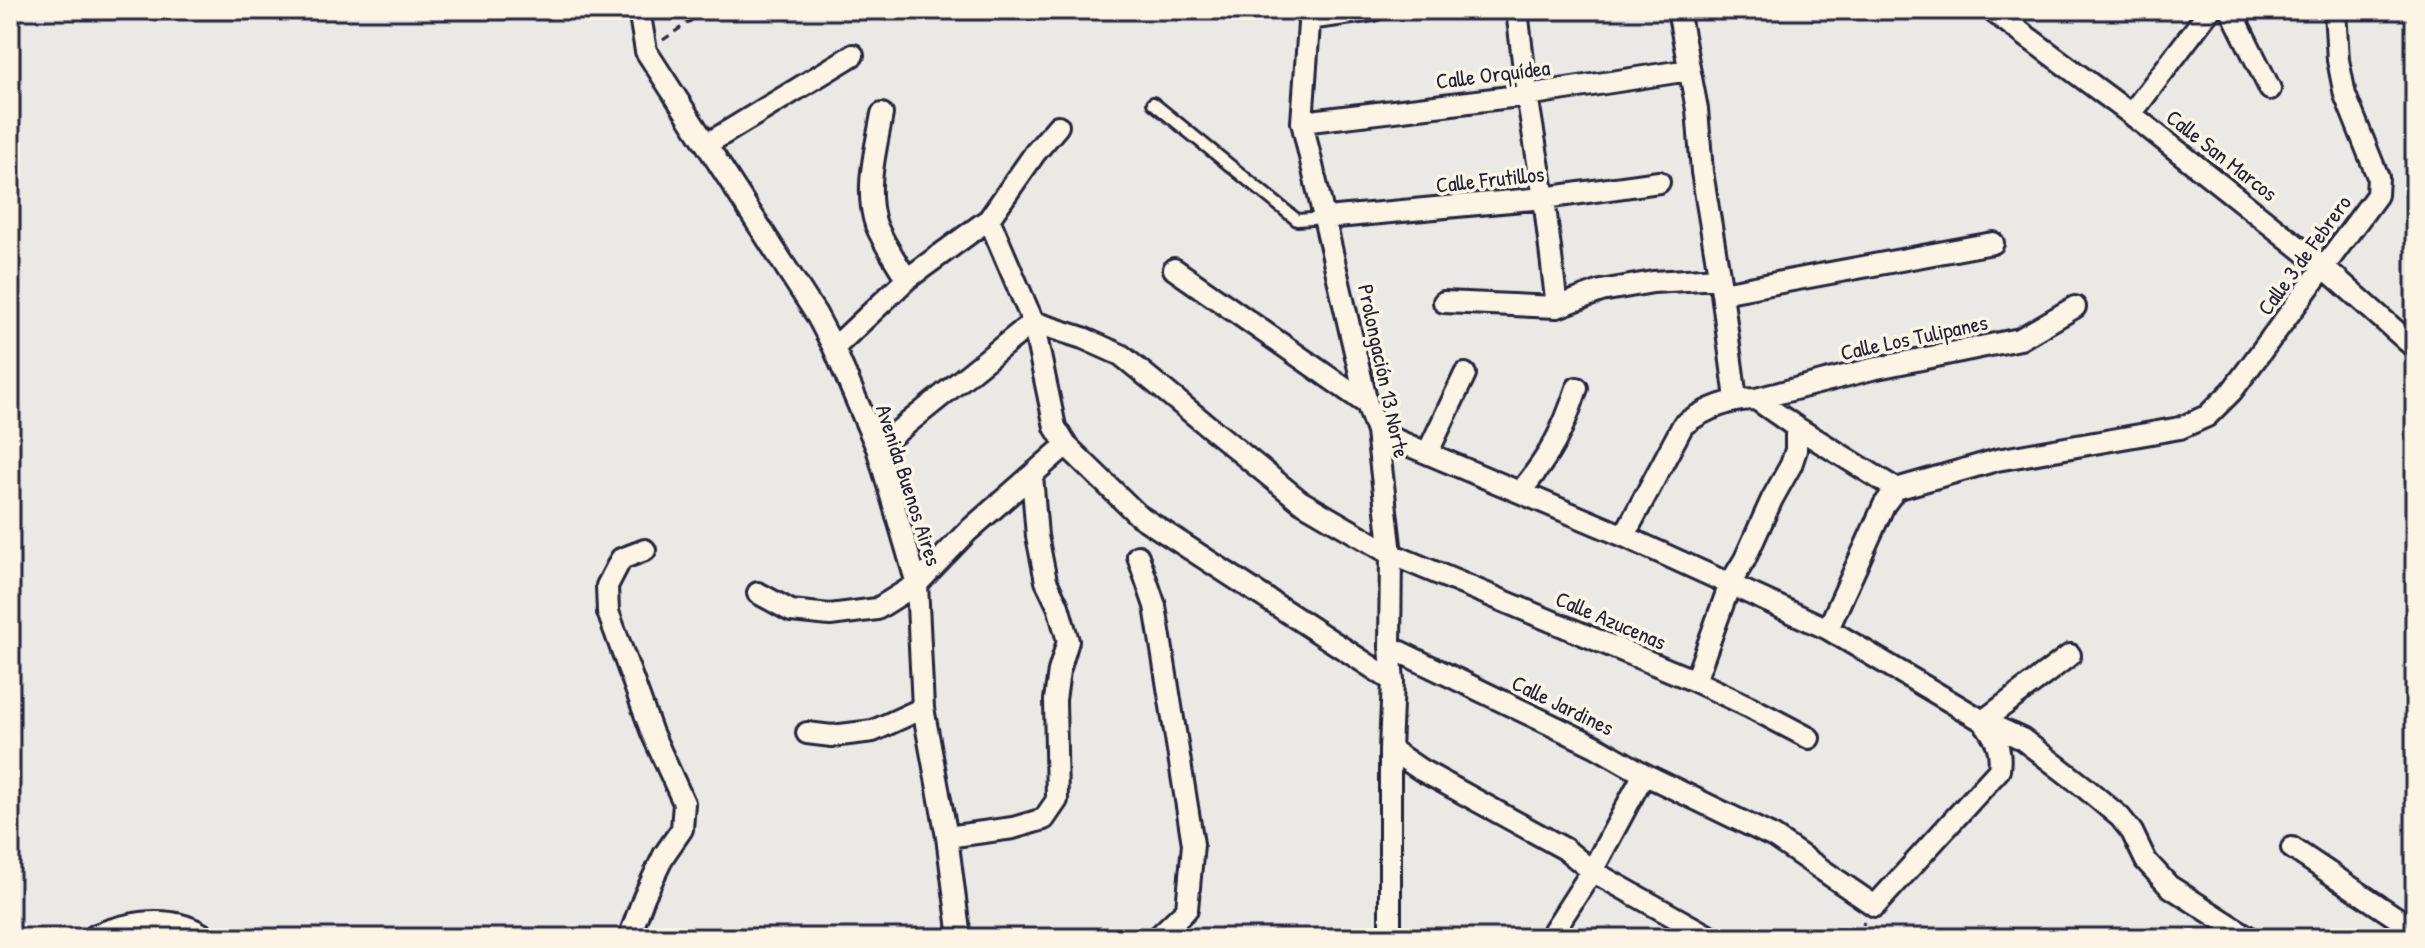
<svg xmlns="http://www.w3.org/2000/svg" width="2425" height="948" font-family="'Patrick Hand',sans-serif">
	<rect width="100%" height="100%" fill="#ebe9e5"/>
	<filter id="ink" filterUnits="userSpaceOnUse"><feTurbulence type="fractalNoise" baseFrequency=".0125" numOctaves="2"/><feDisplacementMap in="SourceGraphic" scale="16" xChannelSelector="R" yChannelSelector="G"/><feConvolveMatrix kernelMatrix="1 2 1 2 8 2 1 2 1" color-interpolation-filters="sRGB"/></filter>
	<g filter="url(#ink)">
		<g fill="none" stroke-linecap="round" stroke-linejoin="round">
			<!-- lane casing -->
			<g stroke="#22223b" stroke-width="16">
				<path id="lane" d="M1153,103l144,117 29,-2"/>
			</g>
			<!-- street casing -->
			<g stroke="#22223b" stroke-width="26">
				<path id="street" d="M639,10l7,41 170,263 18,34 43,100 40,136 6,124 24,129 13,101
					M1310,10l-8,112 65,282 10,28 14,122 -1,93 3,34 -3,68v189
					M1517,10l10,85 17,103 13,109
					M1678,10l19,99 5,63 20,121 14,106
					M1991,10l140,104 194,154 90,80
					M2231,10l39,79
					M1308,19l66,-9
					M882,114c-6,35 -18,76 -6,111 8,19 20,37 31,54
					M2131,114l79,-104
					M1302,122l225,-27 162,-25
					M707,144l146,-89
					M1326,218l218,-20 115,-16
					M989,219l44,103 22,105 11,18 72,70 255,166
					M1174,269l193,135
					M1722,293l271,-50
					M1444,302l113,5 44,-16 52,-9 66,-4
					M834,348l73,-69 82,-60 46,-66 23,-27
					M1756,399l40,28 100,62
					M1377,432l247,104 204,93 155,92c13,17 19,28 16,49l-124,136 -101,-69 -130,-63 -49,-28 -205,-99
					M877,448l156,-126 50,16 38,17 179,146 91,53 304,127 55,26 59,31
					M1428,452l37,-78
					M1521,491c30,-37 41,-58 56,-103
					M1624,536l59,-111c22,-16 46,-26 73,-26l116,-30 148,-30 55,-32
					M1138,556l17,50 38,238 -6,65 -30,29
					M758,593l33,18 39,4 47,-6 40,-25 50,-52 99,-87
					M1828,629l56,-124 12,-16 101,-29 183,-32 27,-12 25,-25 145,-196 1,-18 -33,-82 -7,-35 -3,-50
					M2070,655l-87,66 39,18 61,47 37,31 12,15 14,29 23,25 81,52
					M1695,681l35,-97 15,-25 27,-60 19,-34 5,-15v-23
					M807,733l25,3 41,-5 50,-23
					M1390,749l31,21 144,79 27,22 120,67
					M947,837l66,-9 31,-9 13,-19 -2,-100 4,-29 9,-30 -10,-35 -12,-25 -9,-45 -5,-61
					M2292,848l123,82
					M96,935c36,-14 78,-22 112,3
					M629,938l15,-41 20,-42 18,-26 2,-26 -32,-70 -44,-121 -1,-26 14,-27 24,-9
					M1549,938l43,-67 52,-97"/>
			</g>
			<!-- path -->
			<path stroke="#22223b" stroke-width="3" stroke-dasharray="8 6" stroke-linecap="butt" d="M663,40l43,-30
				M1858,938l6,-16"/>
			<!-- lane -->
			<use href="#lane" stroke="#fcf5e5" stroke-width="10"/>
			<!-- street -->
			<use href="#street" stroke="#fcf5e5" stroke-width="20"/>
		</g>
	</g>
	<g text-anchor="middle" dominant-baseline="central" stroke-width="7" stroke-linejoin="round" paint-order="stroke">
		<!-- street labels -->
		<g font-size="22" fill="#22223b" stroke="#fcf5e5">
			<text transform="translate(1493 74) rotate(-7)">Calle Orquídea</text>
			<text transform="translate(2222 155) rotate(38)">Calle San Marcos</text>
			<text transform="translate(1490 179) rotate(-6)">Calle Frutillos</text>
			<text transform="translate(2304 255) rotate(-54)">Calle 3 de Febrero</text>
			<text transform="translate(1914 337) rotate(-12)">Calle Los Tulipanes</text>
			<text transform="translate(1384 371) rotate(78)">Prolongación 13 Norte</text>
			<text transform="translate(909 485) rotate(72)">Avenida Buenos Aires</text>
			<text transform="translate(1611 620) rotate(23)">Calle Azucenas</text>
			<text transform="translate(1563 705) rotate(26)">Calle Jardines</text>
		</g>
	</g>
	<!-- margin -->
	<rect width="2425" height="948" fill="none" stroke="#fcf5e5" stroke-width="40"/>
	<rect x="20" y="20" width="2385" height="908" fill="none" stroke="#22223b" stroke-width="3" filter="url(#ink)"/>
</svg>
